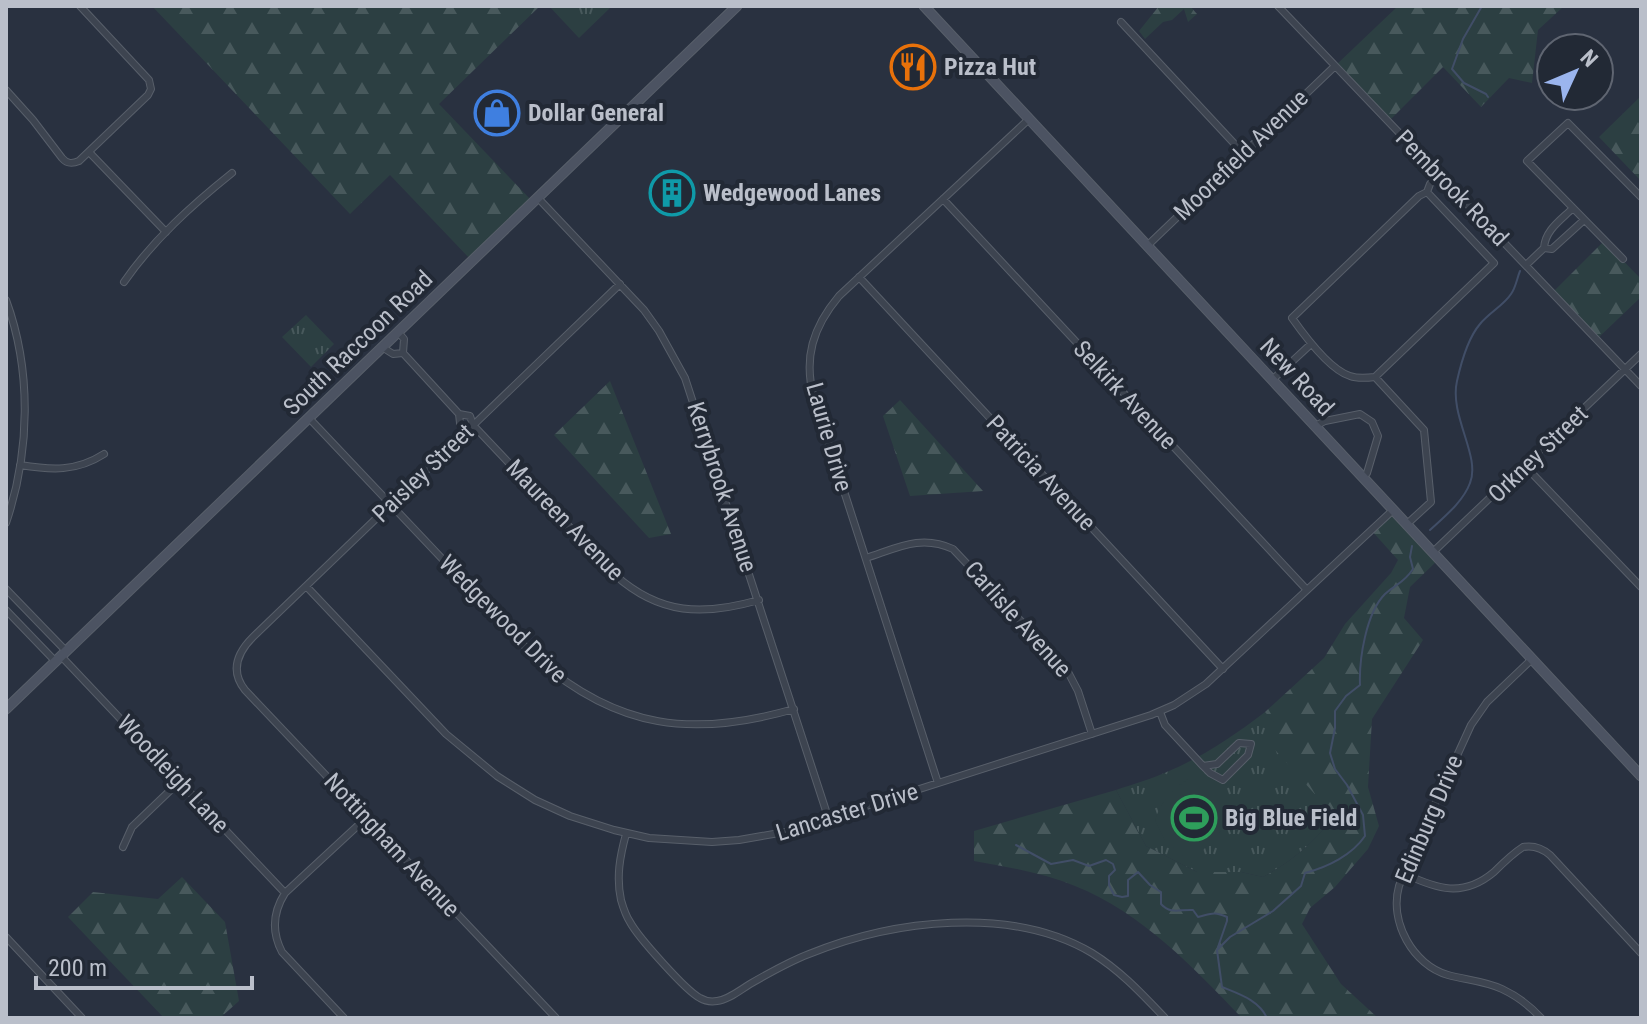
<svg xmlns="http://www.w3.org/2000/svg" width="1647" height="1024" font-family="'Roboto Condensed',sans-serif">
	<defs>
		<pattern id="grass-tufts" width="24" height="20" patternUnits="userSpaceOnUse" patternTransform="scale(2)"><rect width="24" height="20" fill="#2c3f42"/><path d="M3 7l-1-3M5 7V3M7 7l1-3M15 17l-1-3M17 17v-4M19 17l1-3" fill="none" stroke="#48595c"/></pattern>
		<pattern id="forest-firs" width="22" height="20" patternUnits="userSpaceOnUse" patternTransform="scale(2)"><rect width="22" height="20" fill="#2c3f42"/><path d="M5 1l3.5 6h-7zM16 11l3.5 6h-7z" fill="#48595c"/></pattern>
	</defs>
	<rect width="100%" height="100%" fill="#293140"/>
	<!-- grass -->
	<path fill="url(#grass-tufts)" d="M549,6h63l-33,32z
		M306,315l28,29 -23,23 -29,-30z
		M1265,712l15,16 -12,13 54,60 9,19c-18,24 -42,43 -68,57l-22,-5h-44l-51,-26 -30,-56c17,-6 36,-11 53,-19 35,-15 66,-36 96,-59z"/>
	<!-- forest -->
	<path fill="url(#forest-firs)" d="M152,6h388l-101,98 94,98 -61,59 -82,-86 -40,39z
		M1159,6h31l7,8 -9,8 -4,-13 -12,11 -9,2 -18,17 -6,-8z
		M1398,6h164l1,1 -25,23 -6,53 -23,-5 -28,29 -38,-40 -55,55 -53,-56z
		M1641,96v85l-42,-44z
		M1604,241l37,38v18l-44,42 -45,-46z
		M610,381l61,153 -22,4 -95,-103z
		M900,400l83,91 -73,5 -27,-80z
		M1393,510l46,49 -29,28 -6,31 19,22 -51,79 -4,68 11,39 -11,23 -33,38 -25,21 -8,16 39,60 37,34h-136c-49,-51 -100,-105 -167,-132 -32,-13 -67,-19 -101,-25v-30l142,-41 30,56 51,26h44l22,5c26,-14 50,-33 68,-57l-10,-8v-11l-54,-60 12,-13 -14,-16 59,-54 21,-34 46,-51 7,-13 -27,-30z
		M182,877l43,45 14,79 -19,17h-56l-96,-101 25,-25 65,7z"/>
	<!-- pitch -->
	<path fill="#2c3f42" d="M1191,777l44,39 -44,47 -26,-23 -10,-19c5,-20 19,-33 36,-44z"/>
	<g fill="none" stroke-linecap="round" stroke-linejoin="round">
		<!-- stream -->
		<path stroke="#414e67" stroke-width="2" d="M1482,6l-19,33 -11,30 12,14 22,11 2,3
			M1430,530c14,-13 33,-28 40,-47 11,-27 -21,-67 -13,-102 4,-18 11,-43 23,-57 9,-11 24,-19 31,-30 5,-7 6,-16 9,-23
			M1016,845l35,19 22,-4 16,6 17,-6 7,4 2,6 -6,6v9l5,10 8,2 6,-1v-16l10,-8 12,13 11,7v12c10,11 19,5 32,6l5,7c13,-3 15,-6 29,0v4l-9,26
			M1267,1018c-8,-18 -28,-24 -45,-31l-5,-37 13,-13 43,-26 28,-25 4,-13c23,-6 47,-18 60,-37l-2,-21 -16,-30 -12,-16 -5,-16 5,-25v-17l11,-15 14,-11c-1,-26 6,-72 25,-91 11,-10 19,-11 28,-25l-3,-12 2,-11"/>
		<!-- street casing -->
		<g stroke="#585f6a" stroke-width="8">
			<path id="street" d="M1278,6l363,380
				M1121,22l122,131
				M6,90l27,30 29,38c5,6 10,6 17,3l69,-66 3,-6 -2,-9 -69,-74
				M89,152l77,80
				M1427,192l3,-8 8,-10
				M538,198l106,112 15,21 26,47 144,442
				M943,199l364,391
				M1147,246l188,-180
				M1544,248l8,1 32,-29
				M1623,259l-96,-98 41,-38 73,74
				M1526,265l18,-17c1,-18 17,-28 29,-40
				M859,277l364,392
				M124,282c29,-42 68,-77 108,-109
				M6,300c26,71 24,152 0,223
				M398,332l6,7 -1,14
				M382,347l11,7 10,-1 56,61 11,2 3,9 142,150c45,40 88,41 144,25
				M1375,377l119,-114 -67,-71 -8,4 -127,122c12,17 38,52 58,58 8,3 17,2 25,1l49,53 7,72 -24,22
				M1272,380l39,-36
				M459,414l1,9 4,5 6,-2
				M309,418l228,241c81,70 156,79 257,50
				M1315,426l10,-5 35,-7 12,8 6,14 -11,37 -4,5
				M20,465c31,5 56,7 84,-11
				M1525,466l116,121
				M1433,552l208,-198
				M866,558c31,-10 55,-24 87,-9l114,121 11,21 14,43
				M306,586l140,148 51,42 38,24 35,16 44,14 35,8 63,4 27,-2 46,-8 366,-117 23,-10 32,-21 187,-174
				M6,589l60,62
				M6,610l50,52
				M61,656l224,237
				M1532,659l-45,43 -16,23 -63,138c-2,8 -6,15 -9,23 -10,36 14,79 49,89 18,5 37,6 54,14 15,7 28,17 39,29
				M1160,712l5,13 38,41
				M1239,743l12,1 -3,11 -25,25 -13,-7 -7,-7 14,-2z
				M938,783l-124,-385c-11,-40 -1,-71 25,-102l190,-177
				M626,834c-6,22 -10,43 -5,66 2,7 5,16 9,22 8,15 56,69 70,76 5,3 11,4 17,3 11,-1 23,-11 33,-17 19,-11 38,-22 59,-30 84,-34 202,-49 283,-1 29,18 50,41 73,65
				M123,847l9,-20 48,-46
				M1405,874c32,15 58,24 89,-2 9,-9 18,-18 29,-25 11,-2 19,1 27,8l91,98
				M6,937l76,81
				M344,1018l-62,-66c-11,-21 -9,-40 3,-59l81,-75
				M556,1018l-311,-328c-15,-19 -8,-37 8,-53l367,-353"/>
		</g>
		<!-- secondary casing -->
		<g stroke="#585f6a" stroke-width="11">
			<path id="secondary" d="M924,6l717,770
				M6,709l731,-703"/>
		</g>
		<!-- street -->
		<use href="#street" stroke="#3d4450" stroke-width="6"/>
		<!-- secondary -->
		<use href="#secondary" stroke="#4c5362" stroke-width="9"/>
	</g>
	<!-- icons -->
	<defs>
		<g id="restaurant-ring" transform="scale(2.3)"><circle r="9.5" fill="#222935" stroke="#e8710a" stroke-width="1.5"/><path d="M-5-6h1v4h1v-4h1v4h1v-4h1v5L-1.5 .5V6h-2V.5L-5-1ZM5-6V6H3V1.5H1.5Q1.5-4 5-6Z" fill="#e8710a"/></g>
		<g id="shop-ring" transform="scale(2.3)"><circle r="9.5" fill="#222935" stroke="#3f7fe0" stroke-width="1.5"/><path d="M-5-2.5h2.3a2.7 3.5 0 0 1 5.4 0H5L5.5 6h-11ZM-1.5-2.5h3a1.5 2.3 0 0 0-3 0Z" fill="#3f7fe0"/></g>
		<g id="building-ring" transform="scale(2.3)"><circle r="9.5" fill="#222935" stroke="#0f9aa8" stroke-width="1.5"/><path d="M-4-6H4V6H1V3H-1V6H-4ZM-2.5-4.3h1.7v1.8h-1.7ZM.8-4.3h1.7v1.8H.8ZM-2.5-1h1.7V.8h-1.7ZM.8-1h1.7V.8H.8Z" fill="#0f9aa8"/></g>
		<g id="stadium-ring" transform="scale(2.3)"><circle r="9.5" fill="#222935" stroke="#2e9e5b" stroke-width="1.5"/><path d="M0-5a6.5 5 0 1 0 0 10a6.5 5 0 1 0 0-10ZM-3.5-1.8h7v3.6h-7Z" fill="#2e9e5b"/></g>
	</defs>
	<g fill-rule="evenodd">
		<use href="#restaurant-ring" x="913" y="67"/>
		<use href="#shop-ring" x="497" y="113"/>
		<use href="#building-ring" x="672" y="193"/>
		<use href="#stadium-ring" x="1194" y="818"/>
	</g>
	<g text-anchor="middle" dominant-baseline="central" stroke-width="8" stroke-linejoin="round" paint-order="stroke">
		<!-- poi labels -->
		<g font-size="24" font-weight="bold" fill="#babfca" stroke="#222935" text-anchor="start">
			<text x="944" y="67">Pizza Hut</text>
			<text x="528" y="113">Dollar General</text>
			<text x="703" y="193">Wedgewood Lanes</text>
			<text x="1225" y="818">Big Blue Field</text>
		</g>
		<!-- street labels -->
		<g font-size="24" fill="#babfca" stroke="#222935">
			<text transform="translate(1241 155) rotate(-44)">Moorefield Avenue</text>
			<text transform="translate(1452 188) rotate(46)">Pembrook Road</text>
			<text transform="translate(358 343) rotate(-44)">South Raccoon Road</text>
			<text transform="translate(1297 377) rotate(47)">New Road</text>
			<text transform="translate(1125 395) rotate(47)">Selkirk Avenue</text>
			<text transform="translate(829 437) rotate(74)">Laurie Drive</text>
			<text transform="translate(1538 454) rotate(-44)">Orkney Street</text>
			<text transform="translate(423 473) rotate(-44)">Paisley Street</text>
			<text transform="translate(1041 473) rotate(47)">Patricia Avenue</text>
			<text transform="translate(722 487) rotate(72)">Kerrybrook Avenue</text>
			<text transform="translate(565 520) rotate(46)">Maureen Avenue</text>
			<text transform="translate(503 619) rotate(45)">Wedgewood Drive</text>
			<text transform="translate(1018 619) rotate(48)">Carlisle Avenue</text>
			<text transform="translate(173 774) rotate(47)">Woodleigh Lane</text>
			<text transform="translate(847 812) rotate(-17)">Lancaster Drive</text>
			<text transform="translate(1429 819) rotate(-67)">Edinburg Drive</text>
			<text transform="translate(392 845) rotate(47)">Nottingham Avenue</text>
		</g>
	</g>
	<!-- border -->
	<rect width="1647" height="1024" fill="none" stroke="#babfca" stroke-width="16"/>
	<!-- north arrow -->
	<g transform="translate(1575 72) rotate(46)"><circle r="38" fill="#222935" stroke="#5f6571" stroke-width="2"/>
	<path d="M0-6L14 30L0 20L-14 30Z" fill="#9bb5ee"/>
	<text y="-12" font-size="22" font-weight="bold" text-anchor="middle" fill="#babfca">N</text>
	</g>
	<!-- scale -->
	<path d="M36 976v12h216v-12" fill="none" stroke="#babfca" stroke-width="4"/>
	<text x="48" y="976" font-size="24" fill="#babfca" stroke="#222935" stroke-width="6" paint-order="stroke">200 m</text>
</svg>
